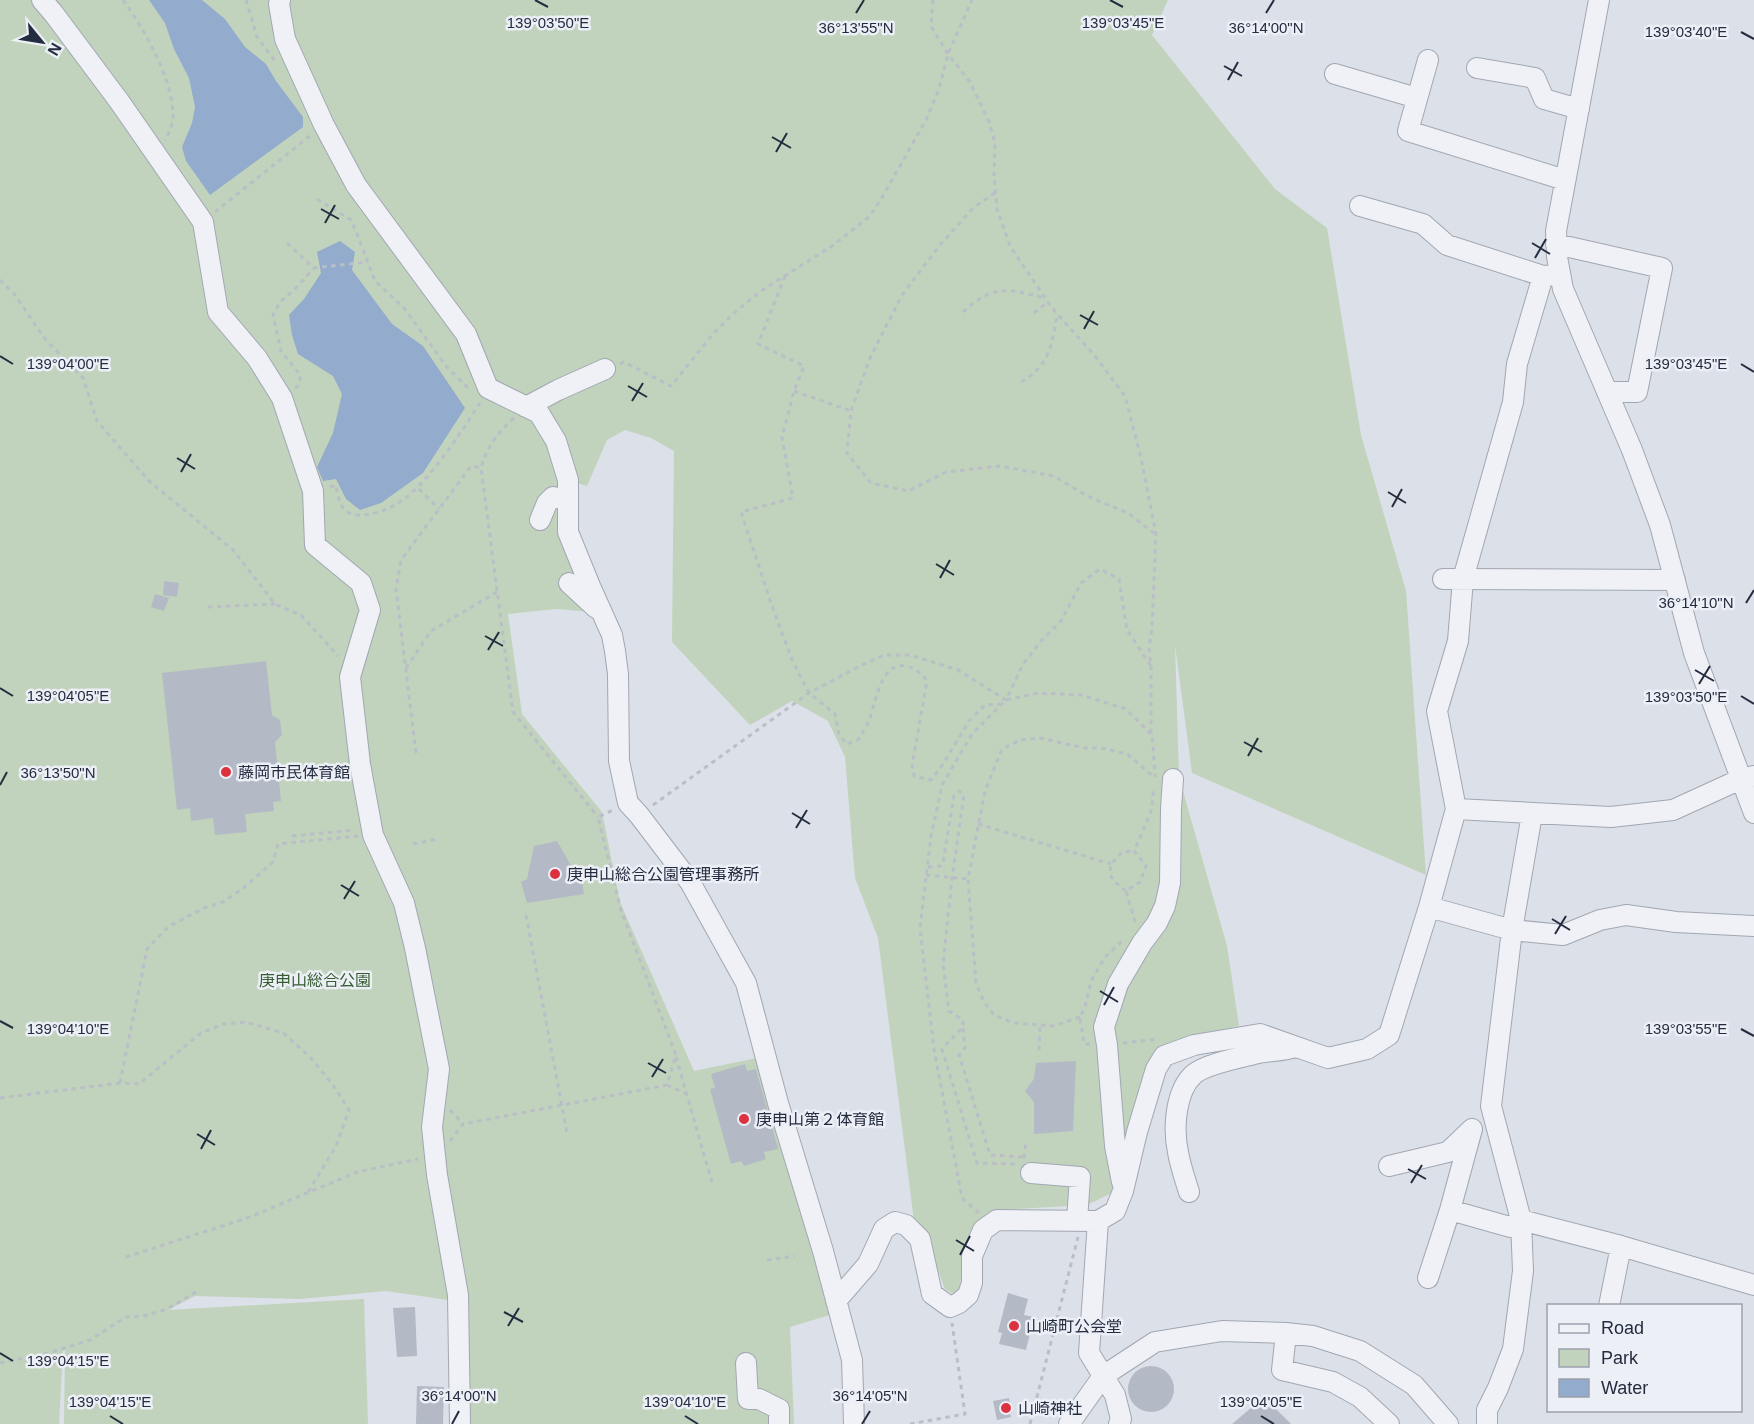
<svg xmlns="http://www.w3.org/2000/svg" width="1754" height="1424" font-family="Arial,'Noto Sans JP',sans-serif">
	<rect width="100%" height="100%" fill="#dce0e8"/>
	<!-- green -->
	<path fill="#c1d3bc" d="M0,0h1168l-16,35 123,154 52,39 34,207 45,156 20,284 -234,-102 -17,-128 4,132 48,169 12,80 -69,16 -21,29 -37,122 -25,12 -91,5 -25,27 -8,16 -3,36 -7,5 -8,-5 -18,-48 -13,-20 -36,-283 -23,-60 -10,-121 -17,-36 -36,-20 -42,24 -78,-83 2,-191 -23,-13 -26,-8 -18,10 -20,46 -13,-4 -13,48 33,82 -38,-3 -48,5 14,100 80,98 18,90 74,169 63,-13 76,256 -43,13 4,97h-329l-3,-122 -76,-11 -86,8 -105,-3 -27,14 196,-11 4,125h-304l1,-74 -2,1 -4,73h-59z"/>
	<!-- water -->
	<path fill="#93abcd" d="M149,0h53l23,19 20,28 21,17 10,17 27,36v10l-93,68 -24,-34 -4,-14 10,-24 3,-16 -6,-29 -15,-29 -9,-26z
		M340,241l15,11 -3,18 40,54 31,22 42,62 -42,65 -42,30 -21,7 -14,-11 -10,-20 -13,2 -6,-14 16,-34 9,-39 -9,-18 -35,-22 -6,-19 -3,-20 15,-16 17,-26 -4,-21z"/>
	<!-- building -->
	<path fill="#b3b9c5" d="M164,581l15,2 -2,14 -14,-2z
		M155,594l14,4 -5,13 -13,-4z
		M266,661l6,54 8,5 2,15 -7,7 6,59 -8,1 1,9 -29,3 2,18 -32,3 -2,-17 -22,3 -1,-13 -13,2 -15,-137z
		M557,841l16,28h7l4,25 -57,9 -6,-21 6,-3 7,-33z
		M1076,1061l-3,70 -39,3v-32l-9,-11 9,-12 2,-16z
		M745,1064l2,7 9,-2 22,80 -14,3 2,7 -22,7 -3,-5 -10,3 -21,-75 5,-1 -4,-14z
		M1008,1293l20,6 -4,16 10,2 -8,33 -27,-6 3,-11 -4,-1z
		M415,1307l2,49 -20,1 -4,-49z
		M1128 1389a23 23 0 1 1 46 0a23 23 0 1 1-46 0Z
		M417,1386l27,1 -1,37h-27z
		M1264,1397l27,27h-59z
		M1009,1398l3,15h-2l1,4 -14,3 -4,-19z"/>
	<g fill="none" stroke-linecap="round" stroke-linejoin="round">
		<!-- minor casing -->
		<g stroke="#a1a7b2" stroke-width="22">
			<path id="minor" d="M42,0l12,14 65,87 84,121 15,90 39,46 25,40 31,93 2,54 46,38 9,27 -20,67 10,87 13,71 31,68 11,45 24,121 -7,58 5,48 21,120 2,129
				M280,0l-1,4 6,35 39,86 32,60 110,149 22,54 51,25 17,28 12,39v52l22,54 22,49 3,16 3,23 1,87 9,42 11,12 51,67 56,101 32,120 45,148 29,109 2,64
				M1599,0l-43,231 1,26 6,32 69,161 28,75 34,128 60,160
				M1428,60l-20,71 157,49
				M1477,68l58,10 9,21 35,10
				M1335,74l82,24
				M1360,206l63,18 24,21 96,31
				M1556,244l106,24 -25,124h-30
				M526,407l32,-17 47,-21
				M540,520l7,-17 6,-6 15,3
				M1443,579l232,1
				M569,583l27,25
				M1456,809l-19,-98 21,-70 5,-62 50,-177 4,-38 26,-88 17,-1
				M1429,907l83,23 51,5 37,-15 26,-5 50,7 78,4
				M1389,1166l59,-14 24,-23
				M1031,1173l49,4 -3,43
				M1122,1182l-7,-36 -8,-101 -3,-18 14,-43 24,-41 15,-20 8,-17 5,-23 1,-74 2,-30
				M1189,1192c-4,-13 -9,-27 -11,-40 -5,-23 -3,-61 16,-78 12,-10 44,-16 60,-20 14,-4 28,-2 41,-7
				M1450,1210l60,17 11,-7 100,26 133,39
				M1098,1221l-9,132 26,42 6,24 -2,5
				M1428,1278l22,-68 22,-81
				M836,1301l32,-37 16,-35 11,-7 11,3 14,14 12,55 18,13 9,-4 9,-8 4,-12v-27l11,-26 14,-10 101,1 17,-10 8,-20 14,-59 19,-63 8,-13 30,-11 66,-11 68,24 39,-9 22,-14 40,-128 27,-98 155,8 62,-7 68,-31 13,-3
				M1609,1306l12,-60
				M1286,1333l-4,37 51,12 27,15 29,27
				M746,1363l2,36h11l20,10v15
				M1069,1424l34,-48 52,-34 67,-11 64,2 27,3 47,15 54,34 34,39
				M1487,1424v-14l11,-22 15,-39 10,-78 -2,-51 -30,-114 21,-176 20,-116"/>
		</g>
		<!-- path -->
		<path stroke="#babec7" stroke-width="3" stroke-dasharray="4.5 4.5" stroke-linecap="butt" d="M123,0c22,30 51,81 50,118 0,7 -5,16 -8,22
			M246,0l11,37 19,25
			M933,0l-2,26 17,28 22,28 19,40 6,21 -1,34 3,32 13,37 42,62 43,48 30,40 16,62 15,76 -4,93 -3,21 2,18v68l2,10 2,33
			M995,193l-21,14 -34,38 -38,50 -32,63 -19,53 -4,42 24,30 37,8 38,-19 54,-6 54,10 33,20 41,17 26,20
			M317,199l34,21 6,14 18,47 29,27 42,58 23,23
			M215,212l96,-77
			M287,243l27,25 54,-6
			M785,276l-27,68 46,22 -10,25 -12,46 11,61 -52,14 31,94 21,56 16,31 26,21 4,21 8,9 11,-4c3,-6 7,-11 10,-17 7,-16 12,-62 37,-57 11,2 15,6 22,15l-15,85 2,10 17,4 12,-16 26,-43 16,-16 17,-1
			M0,280l15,15 30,44 38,39 14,43 52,60 84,69 42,54 26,11 37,41
			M963,312c29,-27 45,-24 81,-14
			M1034,313l14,-11
			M620,364l4,-2 47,24 42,-52 21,-21 27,-22 71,-45 37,-29 11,-16 46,-81 13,-31 9,-35 24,-54
			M1021,382c28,-16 31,-36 36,-67
			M295,388l3,-2 3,-10 -20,-25 -8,-36 7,-13 14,-12 20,-22
			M794,391l57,20
			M514,418c-16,14 -28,30 -33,50l32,244 85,105
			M330,487l6,-2c2,14 5,30 22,30 41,0 65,-32 88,-62 12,-16 23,-33 34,-50
			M419,489l20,20
			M208,607l67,-3
			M406,668l25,-37 66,-39
			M416,753l-20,-164 5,-29 70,-94 10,2
			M653,805l156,-112 49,-26 26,-12h26l48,15 48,30 17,-36 19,-24 19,-19 20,-38 19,-14 19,10 8,51 24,36
			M978,824l133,40
			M292,836l63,-6
			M413,844l24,-5
			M928,867l13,-1 2,-4 11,-66 5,-5 5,4 -12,83 -9,86 6,47 14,9v7l-21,22 35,114 41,1
			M926,875l42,4
			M1126,891l-10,-8 -6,-8 1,-11 11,-12 12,-1
			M526,915l41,218
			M1135,922l-9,-31 14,-9 6,-16 -12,-15 17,-39 3,-25
			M1080,1017l-26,9 -40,-3 -20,-8 -10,-13 -8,-19 -8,-104 17,-88 17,-42 18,-9 20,-2 45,10h16l26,6 27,23
			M963,1028l2,20 -6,7 31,100 33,2
			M1123,1043l35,-4
			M1090,1044h-6l-4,-27 5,-10 6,-26 14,-24 17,-16
			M1039,1050l1,-25
			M676,1057l37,129
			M120,1083l27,-134 21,-22 36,-19 19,-6 18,-12 32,-28 5,-18 80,-8
			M667,1085l20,9
			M0,1098l120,-15 19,1 62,-51 22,-9 23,-2 37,11 27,24 23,28 16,25 -13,36 -29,48
			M450,1110l13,14
			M450,1141l13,-17 204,-39 9,-30 -55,-145 -23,-93 17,-8
			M1024,1158l2,-16
			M979,1213l-17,-15 -28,-149 -14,-121 11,-92 11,-51 30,-51 34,-34 32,-7 43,2 45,14 25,25
			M126,1257l124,-40 107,-45 61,-13
			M767,1260l28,-4
			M0,1363l49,-10 41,-13 36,-23 18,-1 23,-7 29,-17
			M910,1424l55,-10 -13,-91
			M1030,1424l48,-187"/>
		<!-- minor -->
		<use href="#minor" stroke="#eff1f6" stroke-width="20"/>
	</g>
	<!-- ticks -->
	<path fill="none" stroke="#242d40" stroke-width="2" d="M535,0l13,7M1110,0l13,7M856,13l8,-13M1266,13l8,-13M1741,32l13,7M1224,66l18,10M1228,80l10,-18M772,137l19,11M776,152l11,-19M321,209l18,10M325,223l10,-18M1532,243l18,11M1535,258l11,-19M1080,315l18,10M1084,329l10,-18M0,356l13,8M1741,364l13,8M628,386l19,11M632,401l11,-18M177,458l18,11M181,472l10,-18M1388,492l18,11M1392,507l10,-18M936,564l18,11M940,578l10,-18M1746,603l8,-13M485,636l18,10M488,650l11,-18M1695,670l19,11M1699,684l11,-18M0,688l13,8M1741,696l13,8M1244,742l18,10M1248,756l10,-18M0,785l7,-13M792,813l18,11M796,828l11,-18M341,885l18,11M344,899l11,-18M1552,919l18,11M1555,934l11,-18M1100,991l18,11M1104,1005l10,-18M0,1021l13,7M1741,1029l13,7M648,1063l18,10M652,1077l11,-18M197,1134l18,11M201,1149l10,-19M1408,1169l18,10M1411,1183l11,-18M956,1240l18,11M960,1255l10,-19M504,1312l19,10M508,1326l11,-18M0,1353l13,8M110,1416l13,8M685,1416l13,8M1261,1416l13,8M452,1424l7,-13M862,1424l8,-13"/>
	<!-- markers -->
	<g fill="#dc3240" stroke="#eceff6" stroke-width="2">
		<circle cx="226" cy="772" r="6"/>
		<circle cx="555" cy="874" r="6"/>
		<circle cx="744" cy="1119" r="6"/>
		<circle cx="1014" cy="1326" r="6"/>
		<circle cx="1006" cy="1408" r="6"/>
	</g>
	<g text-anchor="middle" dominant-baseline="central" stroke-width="5" stroke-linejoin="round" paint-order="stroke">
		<!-- poi labels -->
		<g font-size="16" fill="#242d40" stroke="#eceff6" text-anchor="start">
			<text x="238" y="772">藤岡市民体育館</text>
			<text x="567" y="874">庚申山総合公園管理事務所</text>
			<text x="756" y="1119">庚申山第２体育館</text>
			<text x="1026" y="1326">山崎町公会堂</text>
			<text x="1018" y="1408">山崎神社</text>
		</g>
		<!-- park labels -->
		<g font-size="16" fill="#365d30" stroke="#eceff6">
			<text x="315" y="980">庚申山総合公園</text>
		</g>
	</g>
	<g font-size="15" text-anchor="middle" fill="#242d40" stroke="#eceff6" stroke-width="5" stroke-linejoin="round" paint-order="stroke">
		<text x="548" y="28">139°03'50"E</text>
		<text x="1123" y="28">139°03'45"E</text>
		<text x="856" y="33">36°13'55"N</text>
		<text x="1266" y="33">36°14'00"N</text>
		<text x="1686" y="37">139°03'40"E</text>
		<text x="68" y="369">139°04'00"E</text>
		<text x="1686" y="369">139°03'45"E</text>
		<text x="1696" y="608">36°14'10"N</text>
		<text x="68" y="701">139°04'05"E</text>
		<text x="1686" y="702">139°03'50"E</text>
		<text x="58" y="778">36°13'50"N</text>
		<text x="68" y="1034">139°04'10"E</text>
		<text x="1686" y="1034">139°03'55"E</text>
		<text x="68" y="1366">139°04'15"E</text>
		<text x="459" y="1401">36°14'00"N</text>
		<text x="870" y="1401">36°14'05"N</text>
		<text x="110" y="1407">139°04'15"E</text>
		<text x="685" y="1407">139°04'10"E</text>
		<text x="1261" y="1407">139°04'05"E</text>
	</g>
	<!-- legend -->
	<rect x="1547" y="1304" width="195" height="108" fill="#eceff6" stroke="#9ca1ad" stroke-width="1.5"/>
	<rect x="1559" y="1324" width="30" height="9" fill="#eff1f6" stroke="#9ca1ad" stroke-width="1.5"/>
	<text x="1601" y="1334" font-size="18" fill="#242d40">Road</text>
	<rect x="1559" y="1349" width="30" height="18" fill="#c1d3bc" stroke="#9ca1ad" stroke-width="1.5"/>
	<text x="1601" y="1364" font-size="18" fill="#242d40">Park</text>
	<rect x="1559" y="1379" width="30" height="18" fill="#93abcd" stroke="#9ca1ad" stroke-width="1.5"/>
	<text x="1601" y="1394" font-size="18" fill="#242d40">Water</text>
	<!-- north arrow -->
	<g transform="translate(42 42) rotate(120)" stroke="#eceff6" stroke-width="4.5" paint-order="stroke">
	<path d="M0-4.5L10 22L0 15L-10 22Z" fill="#242d40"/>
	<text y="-9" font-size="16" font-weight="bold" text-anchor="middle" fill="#242d40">N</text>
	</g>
</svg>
